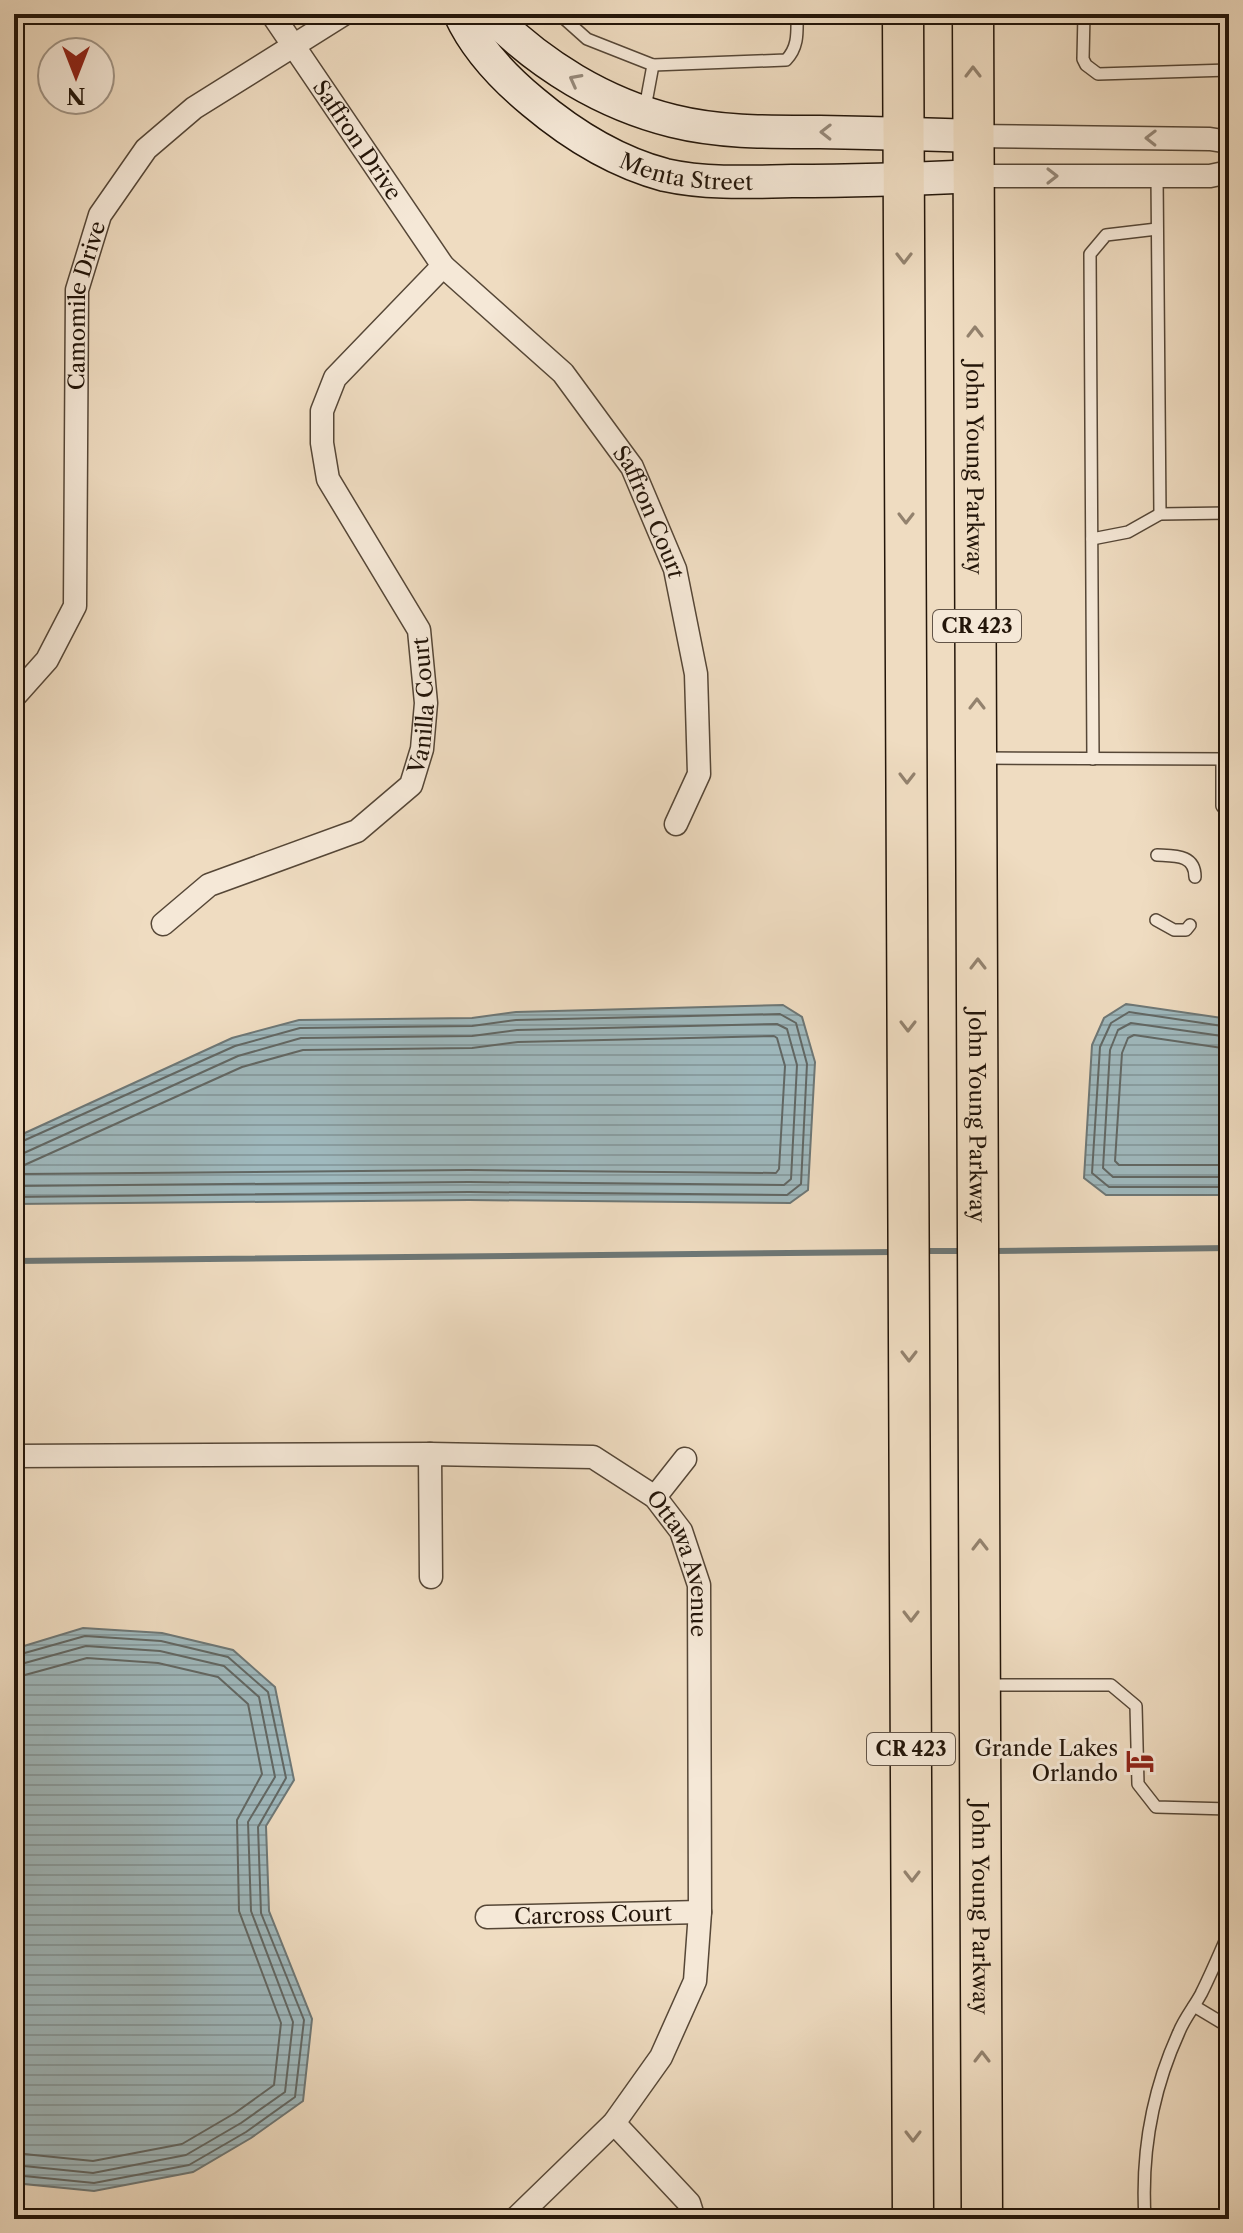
<svg xmlns="http://www.w3.org/2000/svg" width="1243" height="2233" font-family="'Libre Caslon Text',serif">
  <style>
    .water { fill: url(#water-rules); stroke: #6d7776; stroke-width: 2 }
    .lines { fill: none; stroke-linecap: round; stroke-linejoin: round }
    .shore { stroke: #616764; stroke-width: 2 }
    .stream { stroke: #6d7776; stroke-width: 6 }
    .lane-casing { stroke: #564737; stroke-width: 14 }
    .street-casing { stroke: #564737; stroke-width: 25 }
    .secondary-casing { stroke: #231509; stroke-width: 35 }
    .highway-casing { stroke: #231509; stroke-width: 43 }
    .lane { stroke: #f5e8d7; stroke-width: 11 }
    .street { stroke: #f5e8d7; stroke-width: 22 }
    .secondary { stroke: #f5e8d7; stroke-width: 32 }
    .highway { stroke: #efdcc1; stroke-width: 40 }
    .oneway { stroke: #93826e }
    .oneway2 { stroke: #96897a }
    .labels { text-anchor: middle; stroke-width: 6; stroke-linejoin: round; paint-order: stroke }
    .shield { fill: #f5e8d7; stroke: #625447; stroke-width: 2 }
    .shield-label { font-size: 20px; font-weight: bold; fill: #231509 }
    .street-label { font-size: 22px; fill: #231509; stroke: #f5e8d7 }
    .poi-label { font-size: 22px; fill: #231509; stroke: #f5e8d7; text-anchor: end }
  </style>
  <defs>
    <pattern id="water-rules" width="6" height="5" patternUnits="userSpaceOnUse" patternTransform="scale(2)"><rect width="6" height="5" fill="#9fb9be"/><path d="M0 2.5h6" fill="none" stroke="#899ea2"/></pattern>
  </defs>
  <rect width="100%" height="100%" fill="#efdcc1"/>
  <filter id="stains"><feTurbulence type="fractalNoise" baseFrequency=".0025" numOctaves="4"/><feColorMatrix values="0 0 0 0 .2 0 0 0 0 .09 0 0 0 0 .02 0 0 0 .5 -.17"/></filter>
  <radialGradient id="worn" r=".72"><stop offset=".6" stop-color="#630" stop-opacity="0"/><stop offset="1" stop-color="#630" stop-opacity=".3"/></radialGradient>
  <g class="water">
    <path d="M 1126,1004 L 1229,1019 L 1229,1195 L 1106,1195 L 1084,1178 L 1092,1045 L 1104,1018 Z"/>
    <path d="M 783,1005 L 802,1017 L 815,1062 L 808,1190 L 790,1203 L 469,1200 L 14,1204 L 14,1138 L 232,1038 L 299,1020 L 472,1018 L 516,1012 Z"/>
    <path d="M 83,1628 L 162,1633 L 233,1650 L 275,1687 L 294,1780 L 266,1826 L 269,1911 L 312,2019 L 303,2101 L 251,2138 L 193,2172 L 94,2191 L 14,2183 L 14,1649 Z"/>
  </g>
  <g class="lines">
    <g class="shore">
      <path d="M 1229,1027 L 1129,1012 L 1111,1023 L 1100,1047 L 1092,1173 L 1109,1187 L 1229,1187"/>
      <path d="M 774,1036 L 777,1038 L 785,1066 L 779,1169 L 776,1173 L 469,1170 L 22,1174 L 18,1171 L 20,1167 L 242,1067 L 303,1050 L 472,1048 L 518,1042 Z"/>
      <path d="M 1229,1037 L 1131,1023 L 1118,1030 L 1110,1050 L 1103,1168 L 1113,1177 L 1229,1177"/>
      <path d="M 1229,1049 L 1134,1035 L 1128,1038 L 1122,1053 L 1115,1161 L 1119,1165 L 1229,1165"/>
      <path d="M 14,1145 L 235,1046 L 300,1028 L 472,1026 L 516,1020 L 780,1014 L 796,1023 L 807,1064 L 801,1184 L 787,1195 L 469,1192 L 14,1197"/>
      <path d="M 14,1155 L 24,1153 L 238,1056 L 301,1038 L 472,1036 L 517,1030 L 777,1024 L 787,1029 L 797,1065 L 791,1179 L 784,1185 L 469,1182 L 14,1186"/>
      <path d="M 14,1656 L 85,1636 L 161,1641 L 228,1657 L 268,1692 L 286,1778 L 258,1827 L 261,1913 L 304,2020 L 295,2097 L 246,2132 L 189,2165 L 94,2183 L 14,2175"/>
      <path d="M 14,1666 L 86,1646 L 160,1651 L 224,1666 L 259,1697 L 275,1777 L 248,1822 L 251,1911 L 293,2022 L 285,2092 L 241,2123 L 186,2155 L 93,2173 L 14,2165"/>
      <path d="M 14,1678 L 87,1658 L 158,1663 L 218,1677 L 248,1704 L 262,1774 L 237,1820 L 239,1911 L 281,2023 L 274,2085 L 235,2113 L 182,2144 L 93,2161 L 14,2153"/>
    </g>
    <g class="stream">
      <path d="M 922,1251 L 966,1251"/>
      <path d="M 994,1251 L 1229,1248"/>
      <path d="M 14,1261 L 894,1252"/>
    </g>
    <defs>
      <g id="lane">
        <path d="M 559,14 L 587,39 L 653,65 L 645,108"/>
        <path d="M 1084,14 L 1083,59 L 1086,65 L 1098,74 L 1229,70"/>
        <path d="M 653,65 L 786,60 C 799,47 797,31 797,14"/>
        <path d="M 1157,176 L 1160,514"/>
        <path d="M 1092,539 L 1128,532 L 1160,514 L 1229,513"/>
        <path d="M 982,758 L 1229,759"/>
        <path d="M 1093,759 L 1090,254 L 1106,235 L 1157,229"/>
        <path d="M 1222,759 L 1222,806 L 1229,815"/>
        <path d="M 1157,855 C 1174,856 1195,854 1195,877"/>
        <path d="M 1156,920 L 1174,930 L 1186,930 L 1190,925"/>
        <path d="M 988,1685 L 1111,1685 L 1136,1706 L 1138,1784 L 1156,1807 L 1229,1809"/>
        <path d="M 1194,2006 L 1229,2027"/>
        <path d="M 1145,2219 C 1141,2154 1152,2091 1179,2032 C 1184,2019 1194,2007 1201,1994 C 1211,1974 1220,1953 1229,1932"/>
      </g>
      <g id="street">
        <path id="s1" d="M 272,14 L 443,266 L 563,373 L 632,467 L 675,569 L 696,674 L 699,774 L 676,824"/>
        <path d="M 973,136 L 1210,139 L 1229,142"/>
        <path d="M 974,176 L 1210,176 L 1229,172"/>
        <path id="s2" d="M 14,697 L 47,660 L 75,606 L 77,290 L 100,215 L 146,149 L 194,108 L 344,14"/>
        <path id="s3" d="M 163,924 L 209,885 L 357,831 L 411,785 L 422,749 L 426,703 L 419,630 L 328,479 L 322,443 L 322,411 L 335,378 L 443,266"/>
        <path d="M 430,1454 L 431,1577"/>
        <path id="s4" d="M 14,1456 L 430,1454 L 593,1457 L 655,1497 L 681,1531 L 699,1585 L 700,1912 L 695,1981 L 661,2057 L 614,2123 L 515,2219"/>
        <path d="M 655,1497 L 685,1459"/>
        <path id="s5" d="M 487,1917 L 700,1912"/>
        <path d="M 614,2123 L 689,2203 L 694,2219"/>
      </g>
      <g id="secondary">
        <path id="s6" d="M 460,14 C 476,49 504,78 533,102 C 571,134 616,162 665,175 C 705,184 751,182 792,181 C 853,181 914,179 974,176"/>
        <path d="M 490,14 C 540,65 604,104 673,121 C 721,133 772,132 820,132 C 871,133 922,134 973,136"/>
      </g>
      <g id="highway">
        <path d="M 903,14 L 913,2219"/>
        <path id="s7" d="M 973,14 L 982,2219"/>
      </g>
    </defs>
    <use href="#lane" class="lane-casing"/>
    <use href="#street" class="street-casing"/>
    <use href="#secondary" class="secondary-casing"/>
    <use href="#highway" class="highway-casing"/>
    <use href="#lane" class="lane"/>
    <use href="#street" class="street"/>
    <use href="#secondary" class="secondary"/>
    <use href="#highway" class="highway"/>
  </g>
  <defs><path id="oneway-chevron" d="M-2-3.5L2.5 0L-2 3.5" fill="none" stroke-width="1.6" stroke-linecap="round" stroke-linejoin="round" transform="scale(2)"/></defs>
  <g class="oneway">
    <use href="#oneway-chevron" transform="translate(973 72) rotate(-90)"/>
    <use href="#oneway-chevron" transform="translate(904 258) rotate(90)"/>
    <use href="#oneway-chevron" transform="translate(975 332) rotate(-90)"/>
    <use href="#oneway-chevron" transform="translate(906 518) rotate(90)"/>
    <use href="#oneway-chevron" transform="translate(977 704) rotate(-90)"/>
    <use href="#oneway-chevron" transform="translate(907 778) rotate(90)"/>
    <use href="#oneway-chevron" transform="translate(978 964) rotate(-90)"/>
    <use href="#oneway-chevron" transform="translate(908 1026) rotate(90)"/>
    <use href="#oneway-chevron" transform="translate(909 1356) rotate(90)"/>
    <use href="#oneway-chevron" transform="translate(980 1545) rotate(-90)"/>
    <use href="#oneway-chevron" transform="translate(911 1616) rotate(90)"/>
    <use href="#oneway-chevron" transform="translate(912 1876) rotate(90)"/>
    <use href="#oneway-chevron" transform="translate(982 2057) rotate(-90)"/>
    <use href="#oneway-chevron" transform="translate(913 2136) rotate(90)"/>
  </g>
  <g class="oneway2">
    <use href="#oneway-chevron" transform="translate(575 80) rotate(-152)"/>
    <use href="#oneway-chevron" transform="translate(826 132) rotate(-179)"/>
    <use href="#oneway-chevron" transform="translate(1151 138) rotate(-179)"/>
    <use href="#oneway-chevron" transform="translate(1052 176)"/>
  </g>
  <defs>
    <symbol id="hotel-bare" viewBox="-9 -9 18 18"><path d="M-6-4.5h1.5V1H6V5H4.5V3h-9V5H-6ZM-4 0a1.8 1.8 0 1 1 3.6 0ZM.5 0V-2.5h3Q6-2.5 6 0Z" fill="#8f2418" stroke="#f5e8d7" stroke-width="2.5" paint-order="stroke"/></symbol>
  </defs>
  <g fill-rule="evenodd">
    <use href="#hotel-bare" x="1120" y="1741" width="40" height="40"/>
  </g>
  <g class="labels">
    <g class="shield">
      <rect x="933" y="610" width="88" height="32" rx="6"/>
      <rect x="867" y="1733" width="88" height="32" rx="6"/>
    </g>
    <g class="shield-label">
      <text x="977" y="633">CR 423</text>
      <text x="911" y="1756">CR 423</text>
    </g>
    <g class="street-label">
      <text dy="8" stroke="none"><textPath href="#s1" startOffset="152">Saffron Drive</textPath></text>
      <text dy="8" stroke="none"><textPath href="#s6" startOffset="288">Menta Street</textPath></text>
      <text dy="8" stroke="none"><textPath href="#s2" startOffset="412">Camomile Drive</textPath></text>
      <text dy="8" stroke="none"><textPath href="#s7" startOffset="454">John Young Parkway</textPath></text>
      <text dy="8" stroke="none"><textPath href="#s1" startOffset="630">Saffron Court</textPath></text>
      <text dy="8" stroke="none"><textPath href="#s3" startOffset="370">Vanilla Court</textPath></text>
      <text dy="8" stroke="none"><textPath href="#s7" startOffset="1102">John Young Parkway</textPath></text>
      <text dy="8" stroke="none"><textPath href="#s4" startOffset="726">Ottawa Avenue</textPath></text>
      <text dy="8" stroke="none"><textPath href="#s7" startOffset="1894">John Young Parkway</textPath></text>
      <text dy="8" stroke="none"><textPath href="#s5" startOffset="106">Carcross Court</textPath></text>
    </g>
    <g class="poi-label">
      <text x="1118" y="1756">Grande Lakes<tspan x="1118" dy="25">Orlando</tspan></text>
    </g>
  </g>
  <rect width="1243" height="2233" fill="none" stroke="#efdcc1" stroke-width="48"/>
  <rect x="16" y="16" width="1211" height="2201" fill="none" stroke="#231509" stroke-width="4"/>
  <rect x="24" y="24" width="1195" height="2185" fill="none" stroke="#231509" stroke-width="2"/>
  <g transform="translate(76 76) rotate(180)"><circle r="38" fill="#f5e8d7" stroke="#a19485" stroke-width="2"/>
  <path d="M0-6L14 30L0 20L-14 30Z" fill="#8f2418"/>
  <text y="-12" font-size="22" font-weight="bold" text-anchor="middle" fill="#231509">N</text>
  </g>
  <rect width="100%" height="100%" filter="url(#stains)"/>
  <rect width="100%" height="100%" fill="url(#worn)"/>
</svg>
